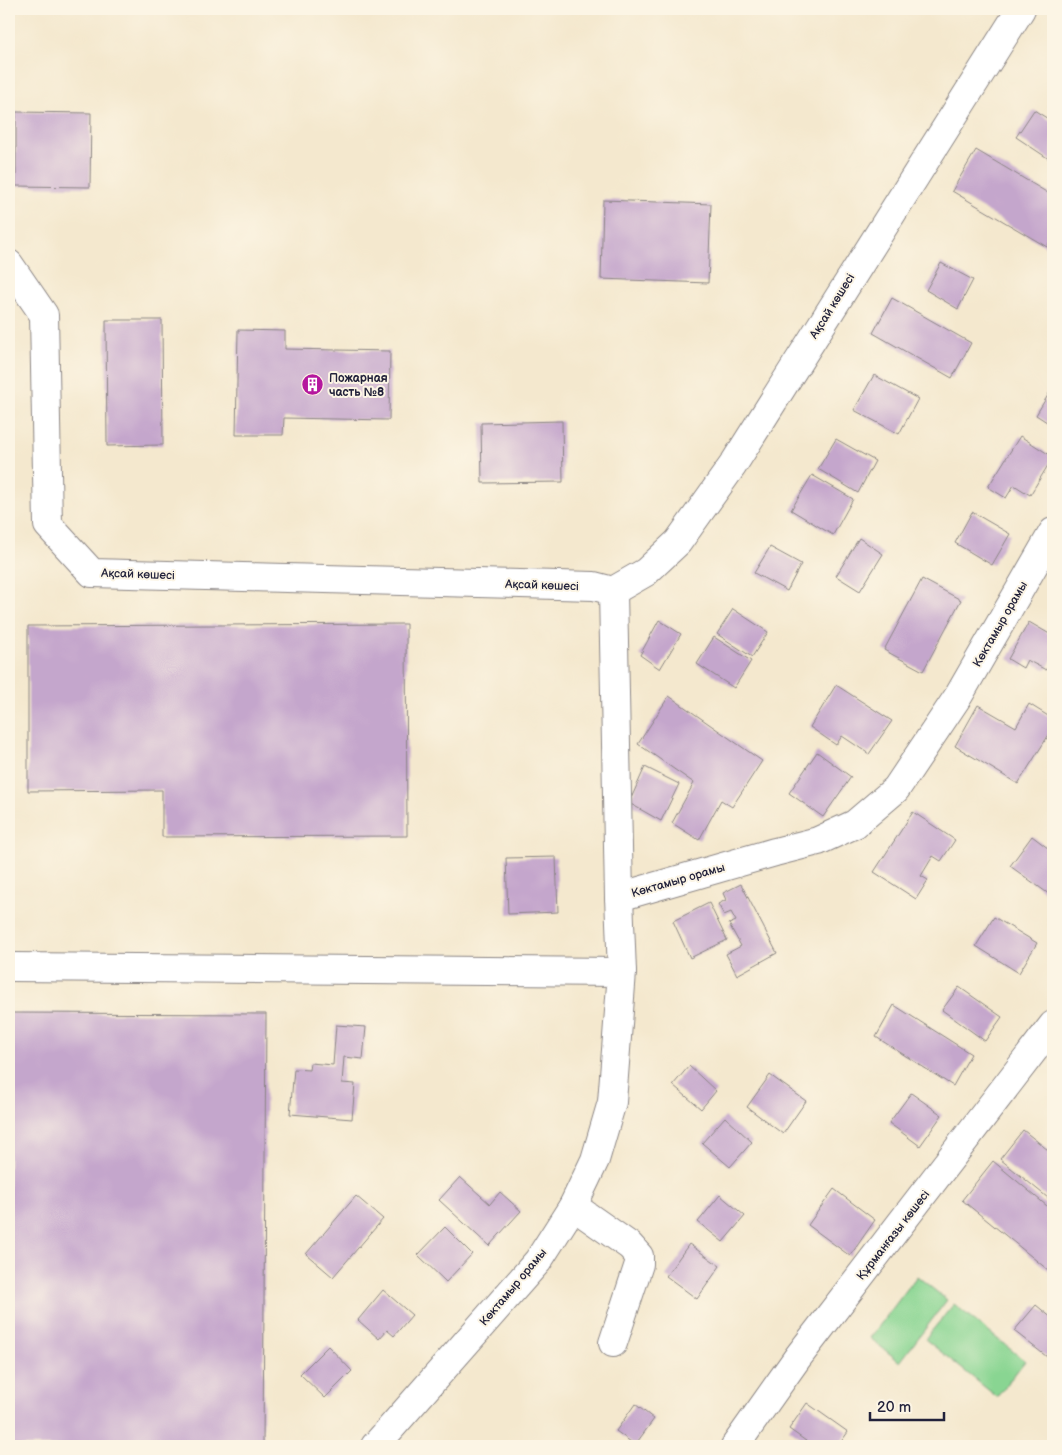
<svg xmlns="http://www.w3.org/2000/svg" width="1062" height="1455" font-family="'Balsamiq Sans',sans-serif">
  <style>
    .green { fill: #89d592; stroke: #567c66 }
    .building { fill: #c4a6cc }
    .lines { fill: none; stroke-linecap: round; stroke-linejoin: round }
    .minor-casing { stroke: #8b8584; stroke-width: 30 }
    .minor { stroke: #fff; stroke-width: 28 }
    .labels { text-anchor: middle; stroke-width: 4; stroke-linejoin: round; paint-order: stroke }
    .street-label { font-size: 12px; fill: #22223b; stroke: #fcf5e5 }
    .poi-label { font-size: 12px; font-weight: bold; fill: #22223b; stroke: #fcf5e5; text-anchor: start }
  </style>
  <rect width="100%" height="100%" fill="#fcf5e5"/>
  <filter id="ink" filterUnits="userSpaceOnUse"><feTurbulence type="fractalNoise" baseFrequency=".02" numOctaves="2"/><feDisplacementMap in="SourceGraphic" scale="10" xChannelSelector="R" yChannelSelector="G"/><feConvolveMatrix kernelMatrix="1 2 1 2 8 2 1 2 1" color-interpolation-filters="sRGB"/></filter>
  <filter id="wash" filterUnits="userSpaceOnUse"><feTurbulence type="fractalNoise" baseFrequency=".0096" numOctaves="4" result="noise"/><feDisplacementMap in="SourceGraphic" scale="20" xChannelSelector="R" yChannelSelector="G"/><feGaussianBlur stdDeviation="1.12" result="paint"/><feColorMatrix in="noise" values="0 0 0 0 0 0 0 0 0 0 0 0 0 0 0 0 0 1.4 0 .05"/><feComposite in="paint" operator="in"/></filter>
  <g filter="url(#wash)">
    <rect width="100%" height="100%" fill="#f4e8ce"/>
    <g class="green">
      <path d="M 917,1276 L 947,1300 L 900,1362 L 870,1338 Z"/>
      <path d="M 954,1304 L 1025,1361 L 997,1397 L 925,1339 Z"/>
    </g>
    <g id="blocks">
      <g class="building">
        <path d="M 1034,110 L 1053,122 L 1052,161 L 1016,137 Z"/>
        <path d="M 16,112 L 91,113 L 90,187 L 16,186 Z"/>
        <path d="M 976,150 L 1053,196 L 1053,236 L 1047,247 L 952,191 Z"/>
        <path d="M 603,200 L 711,204 L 708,283 L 601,279 Z"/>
        <path d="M 941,263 L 973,280 L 958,309 L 926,290 Z"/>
        <path d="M 892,298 L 971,343 L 952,378 L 873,333 Z"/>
        <path d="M 106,320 L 162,320 L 163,445 L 107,446 Z"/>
        <path d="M 238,330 L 285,331 L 285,349 L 390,351 L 389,420 L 284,418 L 283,435 L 236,435 Z"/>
        <path d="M 874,375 L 918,399 L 899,434 L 854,410 Z"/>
        <path d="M 1053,387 L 1053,426 L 1036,415 Z"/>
        <path d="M 562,421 L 563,482 L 482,483 L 481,423 Z"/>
        <path d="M 1020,436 L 1053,457 L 1030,495 L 1014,485 L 1006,498 L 988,487 Z"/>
        <path d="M 836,439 L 875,461 L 858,493 L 818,469 Z"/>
        <path d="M 812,475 L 853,499 L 833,535 L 791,510 Z"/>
        <path d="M 972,512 L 1010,534 L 992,565 L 955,543 Z"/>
        <path d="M 859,538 L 883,554 L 860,591 L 836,576 Z"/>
        <path d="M 770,547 L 801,564 L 787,591 L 754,573 Z"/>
        <path d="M 922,579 L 961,600 L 923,671 L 884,650 Z"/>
        <path d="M 733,609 L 768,632 L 752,657 L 717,634 Z"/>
        <path d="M 659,620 L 681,634 L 660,669 L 640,655 Z"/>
        <path d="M 1029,622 L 1053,636 L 1053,658 L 1046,670 L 1027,660 L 1023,668 L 1008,659 Z"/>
        <path d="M 406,624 L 407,836 L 162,837 L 162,790 L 28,791 L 28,626 Z"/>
        <path d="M 714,637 L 751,661 L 734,688 L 697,664 Z"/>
        <path d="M 836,685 L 892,721 L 869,754 L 842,736 L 836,745 L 810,727 Z"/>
        <path d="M 669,696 L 762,761 L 732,807 L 721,800 L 699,840 L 672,823 L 694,783 L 638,744 Z"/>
        <path d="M 1029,704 L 1053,719 L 1053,728 L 1018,784 L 955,746 L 978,705 L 1016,727 Z"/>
        <path d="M 817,752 L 851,777 L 823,817 L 789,793 Z"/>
        <path d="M 645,767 L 679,784 L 661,821 L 629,803 Z"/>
        <path d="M 913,812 L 955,840 L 941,861 L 933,856 L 921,876 L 928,880 L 916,899 L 874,872 Z"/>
        <path d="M 1032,836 L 1053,852 L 1053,897 L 1010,866 Z"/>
        <path d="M 556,857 L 558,912 L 508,914 L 506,858 Z"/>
        <path d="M 741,884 L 777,953 L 737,975 L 726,954 L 741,946 L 729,924 L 736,921 L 731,912 L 724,915 L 718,904 L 726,900 L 723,893 Z"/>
        <path d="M 709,903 L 727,940 L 690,958 L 673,921 Z"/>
        <path d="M 994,917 L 1037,943 L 1019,973 L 976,946 Z"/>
        <path d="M 959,987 L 1002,1017 L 985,1041 L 942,1010 Z"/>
        <path d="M 894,1005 L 971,1054 L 953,1086 L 876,1037 Z"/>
        <path d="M 9,1013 L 266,1014 L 263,1446 L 9,1446 Z"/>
        <path d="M 336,1025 L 366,1027 L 363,1059 L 344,1057 L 342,1083 L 355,1084 L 352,1119 L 290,1114 L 294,1069 L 309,1070 L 310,1063 L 333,1065 Z"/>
        <path d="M 689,1066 L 716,1091 L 701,1109 L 673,1085 Z"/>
        <path d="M 770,1075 L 806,1101 L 783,1134 L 747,1107 Z"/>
        <path d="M 911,1093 L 942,1115 L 920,1146 L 889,1123 Z"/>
        <path d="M 725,1117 L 752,1142 L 730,1167 L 702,1143 Z"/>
        <path d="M 1023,1130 L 1053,1154 L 1053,1202 L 1000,1159 Z"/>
        <path d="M 993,1161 L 1053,1211 L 1053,1274 L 962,1200 Z"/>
        <path d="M 460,1177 L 490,1204 L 500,1192 L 521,1211 L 489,1246 L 439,1200 Z"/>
        <path d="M 834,1189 L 875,1220 L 850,1256 L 808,1225 Z"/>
        <path d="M 720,1195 L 745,1216 L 723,1242 L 698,1222 Z"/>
        <path d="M 356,1196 L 383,1219 L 333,1277 L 306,1254 Z"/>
        <path d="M 445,1227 L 472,1254 L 446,1282 L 418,1255 Z"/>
        <path d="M 689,1244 L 720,1266 L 697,1299 L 666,1276 Z"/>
        <path d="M 383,1290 L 412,1315 L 394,1336 L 387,1330 L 379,1339 L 358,1320 Z"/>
        <path d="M 1036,1305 L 1053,1319 L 1053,1357 L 1051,1360 L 1014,1331 Z"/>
        <path d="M 328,1346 L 352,1371 L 325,1398 L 300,1374 Z"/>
        <path d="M 807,1403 L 848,1432 L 838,1446 L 813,1446 L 789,1429 Z"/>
        <path d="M 635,1404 L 654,1419 L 635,1445 L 616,1431 Z"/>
      </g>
    </g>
  </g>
  <g filter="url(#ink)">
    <use href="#blocks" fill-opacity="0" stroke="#8b8584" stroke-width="1"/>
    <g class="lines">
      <defs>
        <g id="minor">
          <path d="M 9,264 L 44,315 L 48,525 L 92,573 L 594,586 L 613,591 L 646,572 L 678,542 L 733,465 L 1021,9"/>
          <path d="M 619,897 L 775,852 L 818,841 L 855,824 L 896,789 L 959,695 L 1053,532"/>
          <path d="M 9,967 L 622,972"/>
          <path d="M 573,1206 L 630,1246 L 639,1256 L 639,1264 L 613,1343"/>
          <path d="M 375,1446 L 538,1261 L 573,1206 L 595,1160 L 612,1102 L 622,972 L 619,897 L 613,591"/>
          <path d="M 735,1446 L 798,1357 L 1053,1025"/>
        </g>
      </defs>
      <use href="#minor" class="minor-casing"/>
      <use href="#minor" class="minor"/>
    </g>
  </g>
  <defs>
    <symbol id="building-disc" viewBox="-11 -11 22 22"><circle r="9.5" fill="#b5179e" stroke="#fcf5e5"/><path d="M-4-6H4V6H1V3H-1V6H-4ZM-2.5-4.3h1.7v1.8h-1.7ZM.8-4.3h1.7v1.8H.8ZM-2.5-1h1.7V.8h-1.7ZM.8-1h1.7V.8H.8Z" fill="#fff"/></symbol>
  </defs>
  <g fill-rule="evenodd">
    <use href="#building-disc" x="300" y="372" width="25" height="25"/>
  </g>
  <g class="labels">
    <g class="street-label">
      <text transform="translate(832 306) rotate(-58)" y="4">Ақсай көшесі</text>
      <text transform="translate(138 574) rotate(2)" y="4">Ақсай көшесі</text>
      <text transform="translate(542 585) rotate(2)" y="4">Ақсай көшесі</text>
      <text transform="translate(1000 624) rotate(-60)" y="4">Көктамыр орамы</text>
      <text transform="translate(678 880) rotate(-16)" y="4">Көктамыр орамы</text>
      <text transform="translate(893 1235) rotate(-52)" y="4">Құрманғазы көшесі</text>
      <text transform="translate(513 1287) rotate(-50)" y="4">Көктамыр орамы</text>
    </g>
    <g class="poi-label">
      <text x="329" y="382">Пожарная<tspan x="329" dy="14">часть №8</tspan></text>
    </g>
  </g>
  <rect width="1062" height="1455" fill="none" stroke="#fcf5e5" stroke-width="30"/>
  <path d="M870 1412v8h74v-8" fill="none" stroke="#22223b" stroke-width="2.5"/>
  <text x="877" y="1412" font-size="15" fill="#22223b" stroke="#fcf5e5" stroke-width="4" paint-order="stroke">20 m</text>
</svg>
